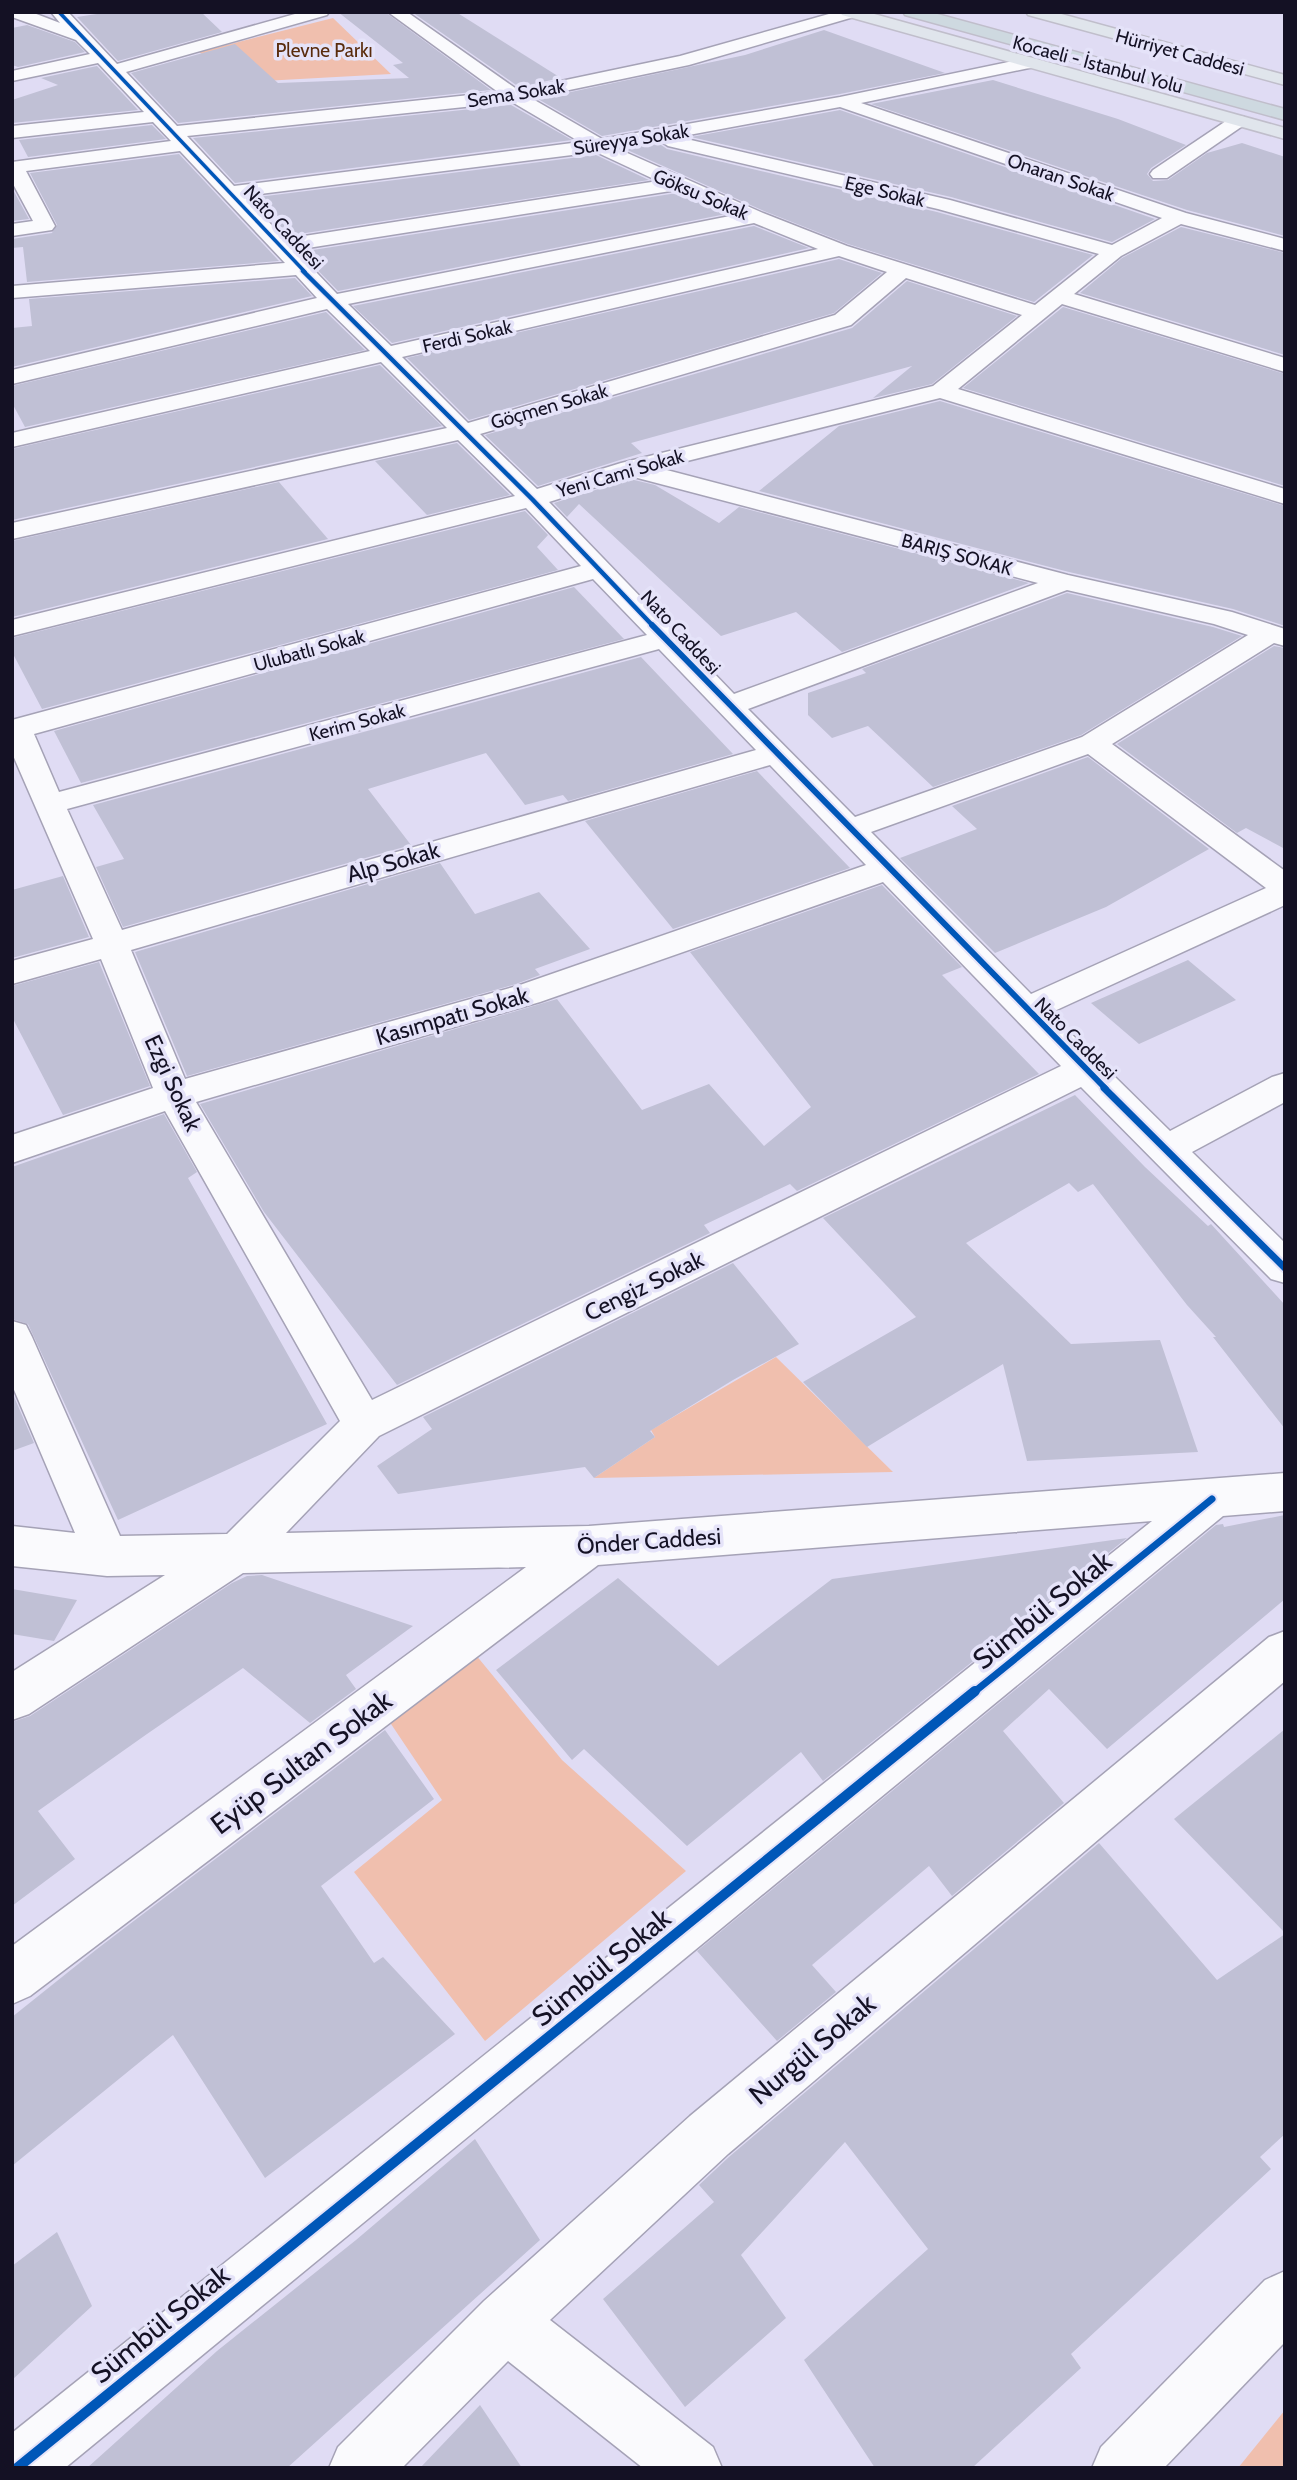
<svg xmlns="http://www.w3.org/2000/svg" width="1297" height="2480" font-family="Cabin,sans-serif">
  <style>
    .green { fill: #f0bfae }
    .building { fill: #c0c0d5 }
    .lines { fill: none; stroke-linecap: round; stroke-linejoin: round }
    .minor-casing { stroke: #a5a2b6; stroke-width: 3 }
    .major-casing { stroke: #c0becb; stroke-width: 3 }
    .highway-casing { stroke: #c0becb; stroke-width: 3 }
    .minor { fill: #fafafd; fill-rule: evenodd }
    .major { fill: #e0e5ec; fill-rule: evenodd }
    .highway { fill: #ced9e0; fill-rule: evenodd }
    .cycleway-far4-casing { stroke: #e5e3f9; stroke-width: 5 }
    .cycleway-far3-casing { stroke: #e5e3f9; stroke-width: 7 }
    .cycleway-far2-casing { stroke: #e5e3f9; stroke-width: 10 }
    .cycleway-far1-casing { stroke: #e5e3f9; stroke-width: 11 }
    .cycleway-casing { stroke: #e5e3f9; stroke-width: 14 }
    .cycleway-far4 { stroke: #0057b8; stroke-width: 3.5 }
    .cycleway-far3 { stroke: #0057b8; stroke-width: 4.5 }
    .cycleway-far2 { stroke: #0057b8; stroke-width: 6 }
    .cycleway-far1 { stroke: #0057b8; stroke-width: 7 }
    .cycleway { stroke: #0057b8; stroke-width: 10 }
    .labels { text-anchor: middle; stroke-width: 7; stroke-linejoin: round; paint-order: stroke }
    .far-park-label { font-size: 19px; fill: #592b0c; stroke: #e5e3f9 }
    .far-street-label { font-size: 19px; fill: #141124; stroke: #e5e3f9 }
    .street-label { font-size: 23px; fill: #141124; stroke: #e5e3f9 }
    .near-street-label { font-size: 28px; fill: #141124; stroke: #e5e3f9 }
  </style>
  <rect width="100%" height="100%" fill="#e0dcf4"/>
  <g class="green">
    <path d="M 333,18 L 391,74 L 244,82 L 199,52 Z"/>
    <path d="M 776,1357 L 893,1472 L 594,1478 L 655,1437 L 651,1430 Z"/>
    <path d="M 471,1649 L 562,1760 L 686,1871 L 485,2041 L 354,1872 L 442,1800 L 387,1718 Z"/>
    <path d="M 1285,2410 L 1285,2468 L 1238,2468 Z"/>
  </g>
  <g class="building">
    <path d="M 110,12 L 201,12 L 222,32 L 118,61 L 77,17 Z"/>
    <path d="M 338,12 L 385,12 L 491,90 L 178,123 L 131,73 L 235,44 L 278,83 L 409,78 L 393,65 L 403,63 Z"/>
    <path d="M 412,12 L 456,12 L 561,78 L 519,87 Z"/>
    <path d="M 27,25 L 75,42 L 85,52 L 18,67 L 12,65 L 12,28 Z"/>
    <path d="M 824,30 L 945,73 L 840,94 L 602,136 L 538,99 L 745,55 Z"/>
    <path d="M 97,66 L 138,110 L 12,123 L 12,100 L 58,85 L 41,78 Z"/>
    <path d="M 993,80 L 1118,119 L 1186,145 L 1151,168 L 1147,174 L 1153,181 L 1168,180 L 1207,153 L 1242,143 L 1285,157 L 1285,236 L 1187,210 L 871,104 Z"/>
    <path d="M 511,105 L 572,140 L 235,183 L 193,138 Z"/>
    <path d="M 840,110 L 1155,219 L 1112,242 L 951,197 L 691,137 Z"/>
    <path d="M 152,125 L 166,139 L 28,157 L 19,140 Z"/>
    <path d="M 658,143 L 667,149 L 937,212 L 1093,255 L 1034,302 L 848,244 L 764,211 L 625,149 Z"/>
    <path d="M 179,154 L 279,261 L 27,282 L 23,247 L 12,248 L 12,239 L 52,233 L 57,225 L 30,173 Z"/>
    <path d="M 596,155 L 649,180 L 286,236 L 249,198 Z"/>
    <path d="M 12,188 L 29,219 L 12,221 Z"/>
    <path d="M 677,193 L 726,214 L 338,291 L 300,252 Z"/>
    <path d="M 754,226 L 809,248 L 392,343 L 353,306 Z"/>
    <path d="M 1181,227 L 1285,253 L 1285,355 L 1080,293 L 1122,258 Z"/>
    <path d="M 839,259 L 882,273 L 834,313 L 469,420 L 407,358 Z"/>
    <path d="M 295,278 L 312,296 L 12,367 L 12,328 L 32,326 L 29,299 Z"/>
    <path d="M 907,281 L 1017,316 L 932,384 L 873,398 L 912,366 L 631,443 L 642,453 L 538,486 L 485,435 L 852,328 Z"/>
    <path d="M 1063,307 L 1285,374 L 1285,486 L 963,388 Z"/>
    <path d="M 326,312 L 365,350 L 25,427 L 12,403 L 12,386 Z"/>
    <path d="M 380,365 L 442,426 L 12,520 L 12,449 Z"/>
    <path d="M 940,401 L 1285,506 L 1285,626 L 1233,609 L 1069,572 L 759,491 L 839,426 Z"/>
    <path d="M 457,443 L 510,495 L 427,515 L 375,461 Z"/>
    <path d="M 630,479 L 655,485 L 719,523 L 739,507 L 1029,583 L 842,652 L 796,612 L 721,636 L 579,504 L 567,517 L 554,503 Z"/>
    <path d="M 279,482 L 328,539 L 12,617 L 12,541 Z"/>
    <path d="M 525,511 L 548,535 L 537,547 L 558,570 L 42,709 L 12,652 L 12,638 Z"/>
    <path d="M 574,587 L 624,639 L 81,783 L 54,731 Z"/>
    <path d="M 1067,593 L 1213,627 L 1242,636 L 1081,735 L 933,787 L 868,726 L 832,738 L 808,715 L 808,693 L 866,673 L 862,669 Z"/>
    <path d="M 1274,646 L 1285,648 L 1285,849 L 1246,828 L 1237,833 L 1117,744 Z"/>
    <path d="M 641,657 L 733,754 L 568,801 L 563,795 L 525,805 L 486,753 L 368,789 L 411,845 L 123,927 L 96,867 L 124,859 L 93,805 Z"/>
    <path d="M 1088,757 L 1209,849 L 1106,907 L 995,953 L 900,858 L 977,829 L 952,806 Z"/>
    <path d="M 757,771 L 850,868 L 673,929 L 585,821 Z"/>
    <path d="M 440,863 L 475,914 L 539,892 L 590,949 L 535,969 L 540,975 L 516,984 L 187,1076 L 135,952 Z"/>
    <path d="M 63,876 L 89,937 L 12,958 L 12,890 Z"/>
    <path d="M 882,885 L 962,967 L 942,975 L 1039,1074 L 797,1191 L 790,1184 L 704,1225 L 710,1233 L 397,1385 L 264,1212 L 200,1104 L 557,999 L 642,1110 L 709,1084 L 764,1146 L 811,1107 L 690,952 Z"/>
    <path d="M 1188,960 L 1236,1000 L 1139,1044 L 1091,1003 Z"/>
    <path d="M 99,962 L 150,1086 L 63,1115 L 12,1017 L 12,986 Z"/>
    <path d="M 1075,1095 L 1145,1167 L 1208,1226 L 1211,1224 L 1285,1305 L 1285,1429 L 1213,1337 L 1216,1337 L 1187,1305 L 1093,1184 L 1078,1192 L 1069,1183 L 966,1243 L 1071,1344 L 1160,1340 L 1198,1452 L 1027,1461 L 1003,1364 L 867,1447 L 803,1382 L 916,1317 L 823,1218 Z"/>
    <path d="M 164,1114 L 197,1172 L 188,1178 L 327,1424 L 118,1520 L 28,1324 L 12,1319 L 12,1167 Z"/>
    <path d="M 733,1263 L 799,1344 L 733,1380 L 650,1431 L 655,1437 L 594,1478 L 585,1467 L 398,1494 L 377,1466 L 432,1429 L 423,1417 Z"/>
    <path d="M 12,1392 L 34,1443 L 12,1451 Z"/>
    <path d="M 1285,1515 L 1285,1599 L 1107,1749 L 1049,1689 L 1003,1731 L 1064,1803 L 952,1896 L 929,1866 L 812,1965 L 836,1992 L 777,2041 L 697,1951 L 1216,1525 L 1223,1524 L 1224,1527 Z"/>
    <path d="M 1127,1538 L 823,1781 L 801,1752 L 687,1846 L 584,1749 L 572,1760 L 496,1670 L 618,1578 L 718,1666 L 832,1579 Z"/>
    <path d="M 262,1575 L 413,1626 L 346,1675 L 356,1689 L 310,1723 L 243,1668 L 147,1734 L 38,1811 L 75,1859 L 12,1906 L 12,1722 L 30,1716 L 232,1583 L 247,1576 Z"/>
    <path d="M 12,1589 L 77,1600 L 54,1641 L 12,1634 Z"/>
    <path d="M 1285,1729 L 1285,1933 L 1174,1819 Z"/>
    <path d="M 385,1730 L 434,1799 L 321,1886 L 374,1963 L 383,1957 L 455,2034 L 265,2178 L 173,2035 L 12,2166 L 12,2017 L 97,1949 Z"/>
    <path d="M 1099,1843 L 1217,1980 L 1285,1934 L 1285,2134 L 1260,2157 L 1271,2169 L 1071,2354 L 1081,2368 L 972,2468 L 875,2468 L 804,2360 L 928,2249 L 845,2142 L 741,2255 L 786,2318 L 685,2407 L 603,2299 L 714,2202 L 699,2185 L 730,2156 Z"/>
    <path d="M 475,2139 L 540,2240 L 287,2468 L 87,2468 L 217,2351 L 356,2240 Z"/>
    <path d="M 57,2232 L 92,2306 L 12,2380 L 12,2266 Z"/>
    <path d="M 480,2405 L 522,2468 L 420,2468 Z"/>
  </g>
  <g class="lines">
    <defs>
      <g id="minor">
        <path d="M 12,12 L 31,12 L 60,23 L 51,12 L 68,12 L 117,64 L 302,12 L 329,12 L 327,15 L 126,72 L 177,126 L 498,92 L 388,12 L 407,12 L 518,90 L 680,56 L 836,12 L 859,12 L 857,16 L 689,65 L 531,98 L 602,139 L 840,97 L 1028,58 L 1037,63 L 1034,67 L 861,103 L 1186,213 L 1285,239 L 1285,251 L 1181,224 L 1121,256 L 1074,294 L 1285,358 L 1285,372 L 1062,304 L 958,389 L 1285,489 L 1285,504 L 940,398 L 659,468 L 1068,575 L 1232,612 L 1285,629 L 1285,646 L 1274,643 L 1112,744 L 1285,871 L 1285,905 L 1050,1013 L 1170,1131 L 1272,1077 L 1285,1073 L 1285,1102 L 1192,1152 L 1285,1243 L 1285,1283 L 1271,1279 L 1081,1087 L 379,1436 L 286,1533 L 589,1526 L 1285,1473 L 1285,1511 L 1223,1516 L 65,2468 L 12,2468 L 12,2433 L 1152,1521 L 598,1565 L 30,1996 L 12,2004 L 12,1946 L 526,1567 L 243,1573 L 29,1714 L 12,1720 L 12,1672 L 165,1575 L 107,1576 L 12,1566 L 12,1526 L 75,1533 L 12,1385 L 12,1321 L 26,1325 L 32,1337 L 120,1536 L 227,1534 L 340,1421 L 165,1111 L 12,1163 L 12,1135 L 153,1088 L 101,959 L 12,984 L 12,961 L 93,939 L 12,753 L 12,720 L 581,566 L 526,508 L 12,636 L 12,620 L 515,496 L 458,440 L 12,539 L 12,523 L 447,428 L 381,362 L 12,447 L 12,433 L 370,351 L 327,309 L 12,384 L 12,370 L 317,298 L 296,275 L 12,298 L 12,286 L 285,263 L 180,151 L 26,171 L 55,226 L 52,230 L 12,236 L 12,224 L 33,221 L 12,182 L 12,162 L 171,141 L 153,122 L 12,138 L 12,126 L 144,112 L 98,63 L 12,81 L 12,71 L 90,54 L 76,40 L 12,17 ZM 512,102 L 580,142 L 234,186 L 187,136 ZM 840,107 L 1162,218 L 1112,245 L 950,200 L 678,137 ZM 659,140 L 668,146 L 938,209 L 1099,254 L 1035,305 L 847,246 L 763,213 L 616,148 ZM 596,152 L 658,181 L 285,239 L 244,196 ZM 677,190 L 735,215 L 337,294 L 295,250 ZM 754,223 L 818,249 L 391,346 L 348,304 ZM 839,256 L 887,272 L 835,315 L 468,423 L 402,357 ZM 906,278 L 1022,315 L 933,386 L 621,463 L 537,489 L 480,434 L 851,325 ZM 630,476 L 1038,583 L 734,694 L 549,502 ZM 593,579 L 647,635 L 59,792 L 34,734 ZM 1067,590 L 1214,624 L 1248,635 L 1082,737 L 855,817 L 748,709 ZM 659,649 L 756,750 L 122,930 L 67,809 ZM 1088,754 L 1266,888 L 1031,994 L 871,832 ZM 770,765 L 866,865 L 517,986 L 185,1079 L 131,950 ZM 883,882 L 1061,1066 L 372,1400 L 196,1102 L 540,1002 Z"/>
        <path d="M 1238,116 L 1244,117 L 1247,121 L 1244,125 L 1167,178 L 1153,178 L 1150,174 L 1153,170 L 1232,117 Z"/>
        <path d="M 1285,1631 L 1285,1681 L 728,2154 L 550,2320 L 713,2447 L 722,2468 L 643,2468 L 508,2361 L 402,2468 L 329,2468 L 338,2447 L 484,2301 L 690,2116 L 1269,1637 Z"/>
        <path d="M 1285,2271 L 1285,2342 L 1164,2468 L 1092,2468 L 1101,2447 L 1265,2280 Z"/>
      </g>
      <g id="major">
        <path d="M 840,12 L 867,12 L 1285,128 L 1285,139 L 842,15 Z"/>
        <path d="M 1026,12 L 1054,12 L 1285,75 L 1285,85 L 1028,15 Z"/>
      </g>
      <path id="highway" d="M 903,12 L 930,12 L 1285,109 L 1285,120 L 905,15 Z"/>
    </defs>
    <use href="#minor" class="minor-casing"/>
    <use href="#major" class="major-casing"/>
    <use href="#highway" class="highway-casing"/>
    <use href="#minor" class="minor"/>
    <use href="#major" class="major"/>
    <use href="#highway" class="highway"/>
    <defs>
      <path id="cycleway-far4" d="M 59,12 L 305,272"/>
      <path id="cycleway-far3" d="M 303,271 L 532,499 L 654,627"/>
      <path id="cycleway-far2" d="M 652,625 L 1106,1089"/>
      <g id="cycleway-far1">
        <path d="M 1104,1088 L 1285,1268"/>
        <path d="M 973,1693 L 1212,1499"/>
      </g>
      <path id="cycleway" d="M 17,2468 L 975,1691"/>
    </defs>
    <use href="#cycleway-far4" class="cycleway-far4-casing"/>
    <use href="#cycleway-far3" class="cycleway-far3-casing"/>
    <use href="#cycleway-far2" class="cycleway-far2-casing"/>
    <use href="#cycleway-far1" class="cycleway-far1-casing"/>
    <use href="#cycleway" class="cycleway-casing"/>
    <use href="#cycleway-far4" class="cycleway-far4"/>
    <use href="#cycleway-far3" class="cycleway-far3"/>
    <use href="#cycleway-far2" class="cycleway-far2"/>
    <use href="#cycleway-far1" class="cycleway-far1"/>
    <use href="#cycleway" class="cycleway"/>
  </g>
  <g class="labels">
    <g class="far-park-label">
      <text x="324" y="57">Plevne Parkı</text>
    </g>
    <g class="far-street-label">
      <text transform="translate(1180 52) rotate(15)" y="7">Hürriyet Caddesi</text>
      <text transform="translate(1098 64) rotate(15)" y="7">Kocaeli - İstanbul Yolu</text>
      <text transform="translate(516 93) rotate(-9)" y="7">Sema Sokak</text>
      <text transform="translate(631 139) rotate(-9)" y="7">Süreyya Sokak</text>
      <text transform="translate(1061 177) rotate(19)" y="7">Onaran Sokak</text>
      <text transform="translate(885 191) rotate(13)" y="7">Ege Sokak</text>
      <text transform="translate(701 194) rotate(23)" y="7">Göksu Sokak</text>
      <text transform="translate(284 227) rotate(47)" y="7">Nato Caddesi</text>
      <text transform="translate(467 336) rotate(-13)" y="7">Ferdi Sokak</text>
      <text transform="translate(549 406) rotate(-16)" y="7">Göçmen Sokak</text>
      <text transform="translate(620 473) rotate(-16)" y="7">Yeni Cami Sokak</text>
      <text transform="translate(957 554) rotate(15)" y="7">BARIŞ SOKAK</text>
      <text transform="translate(681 632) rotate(47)" y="7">Nato Caddesi</text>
      <text transform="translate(309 650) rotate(-15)" y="7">Ulubatlı Sokak</text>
      <text transform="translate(357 722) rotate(-15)" y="7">Kerim Sokak</text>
      <text transform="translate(1076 1038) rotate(45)" y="7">Nato Caddesi</text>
    </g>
    <g class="street-label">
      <text transform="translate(393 862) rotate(-16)" y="8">Alp Sokak</text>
      <text transform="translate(452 1016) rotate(-16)" y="8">Kasımpatı Sokak</text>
      <text transform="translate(173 1083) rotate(65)" y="8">Ezgi Sokak</text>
      <text transform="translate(644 1286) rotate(-26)" y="8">Cengiz Sokak</text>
      <text transform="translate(649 1541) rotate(-4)" y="8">Önder Caddesi</text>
    </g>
    <g class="near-street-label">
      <text transform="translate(1042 1610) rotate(-39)" y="10">Sümbül Sokak</text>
      <text transform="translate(301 1762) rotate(-37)" y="10">Eyüp Sultan Sokak</text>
      <text transform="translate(601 1967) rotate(-39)" y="10">Sümbül Sokak</text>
      <text transform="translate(812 2049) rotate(-40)" y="10">Nurgül Sokak</text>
      <text transform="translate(160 2324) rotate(-39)" y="10">Sümbül Sokak</text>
    </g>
  </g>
  <rect width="1297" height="2480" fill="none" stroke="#141124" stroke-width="28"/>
</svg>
